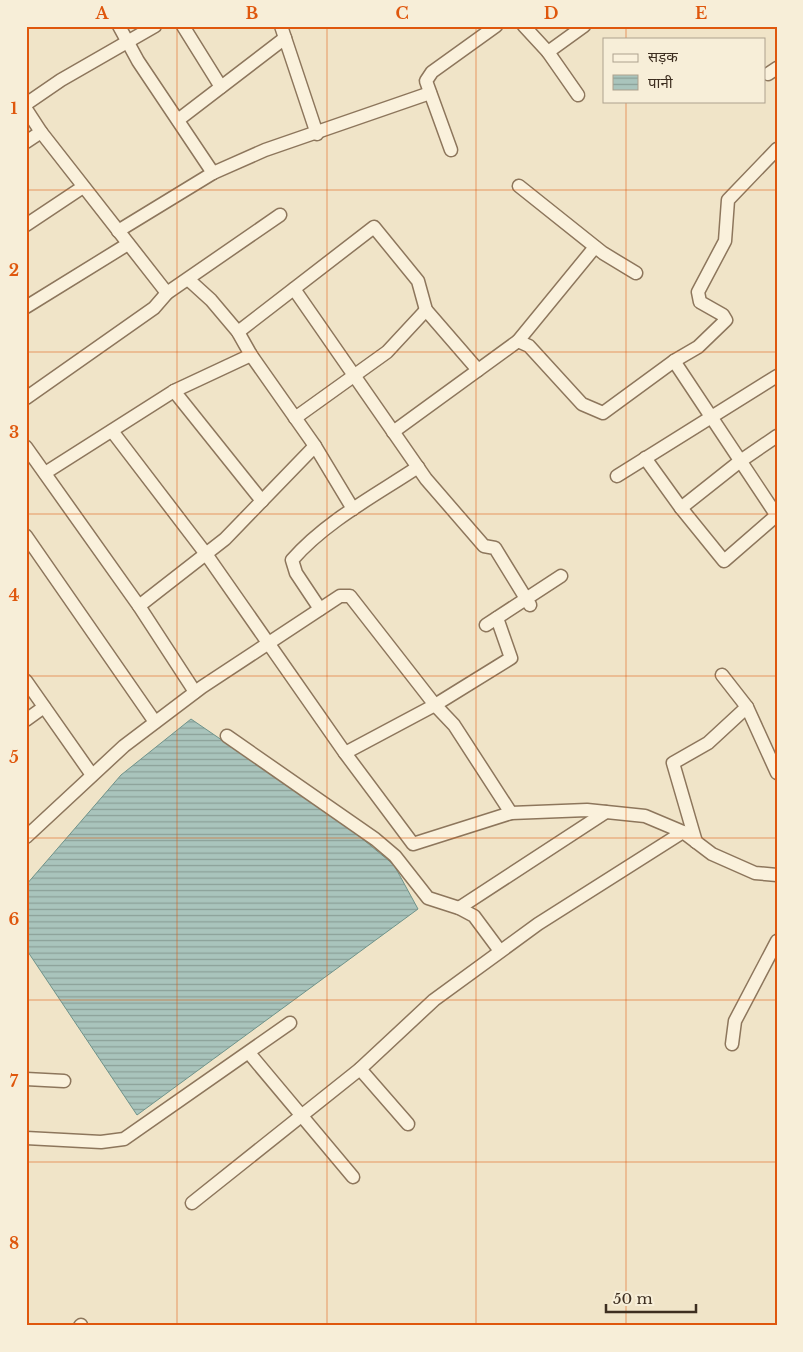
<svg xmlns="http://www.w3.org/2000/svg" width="803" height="1352" font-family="'Libre Baskerville','Noto Sans Devanagari',serif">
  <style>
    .water { fill: url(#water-rules); stroke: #6f938a }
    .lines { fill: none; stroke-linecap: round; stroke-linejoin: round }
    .street-casing { stroke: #8d765c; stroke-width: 15 }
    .street { stroke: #faf1dc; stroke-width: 12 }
    .grid { fill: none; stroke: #df570d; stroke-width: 1; stroke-opacity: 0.55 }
    .neatline { fill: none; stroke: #df570d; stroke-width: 2 }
    .grid-label { font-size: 16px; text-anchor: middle; font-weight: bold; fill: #df570d }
  </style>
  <defs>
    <pattern id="water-rules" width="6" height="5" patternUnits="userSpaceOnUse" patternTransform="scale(1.25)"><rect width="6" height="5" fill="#a9c4bc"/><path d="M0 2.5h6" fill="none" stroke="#8ba098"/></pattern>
  </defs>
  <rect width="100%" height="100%" fill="#f0e4c8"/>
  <path class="water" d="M 191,719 L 342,822 L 394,865 L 418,909 L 137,1115 L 26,949 L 26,885 L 121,775 Z"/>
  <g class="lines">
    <defs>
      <g id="street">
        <path d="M 183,26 L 221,87"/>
        <path d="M 281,26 L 317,134"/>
        <path d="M 524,26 L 548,52 L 578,95"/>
        <path d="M 548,52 L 584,26"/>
        <path d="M 768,74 L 777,68"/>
        <path d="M 26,104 L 61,80 L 155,26"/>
        <path d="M 26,109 L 41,132 L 167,293"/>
        <path d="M 178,120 L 285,38"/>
        <path d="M 26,142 L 41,132"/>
        <path d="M 451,150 L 426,81 L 432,72 L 496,26"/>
        <path d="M 213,173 L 265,150 L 430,93"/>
        <path d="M 519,186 L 603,253 L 636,273"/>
        <path d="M 26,225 L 83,187"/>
        <path d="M 118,231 L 213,173 L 138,61 L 119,26"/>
        <path d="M 189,280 L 211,300 L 238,332 L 251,355 L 315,446 L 353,509"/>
        <path d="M 294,289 L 426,479 L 484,546 L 495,548 L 530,605"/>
        <path d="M 26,307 L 128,244"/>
        <path d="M 238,332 L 374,227 L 418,281 L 426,310 L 478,370"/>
        <path d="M 518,341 L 595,247"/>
        <path d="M 674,361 L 777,516"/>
        <path d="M 174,391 L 262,501"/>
        <path d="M 26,398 L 154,308 L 167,293 L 280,215"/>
        <path d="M 295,418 L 387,352 L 426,310"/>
        <path d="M 112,431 L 206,554 L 345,753 L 413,844 L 511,813 L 587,810 L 645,816 L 683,832 L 712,854 L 755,873 L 777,875"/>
        <path d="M 393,432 L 518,341 L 529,346 L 582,404 L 603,413 L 674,361 L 698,347 L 726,320 L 723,315 L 700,302 L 698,292 L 725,241 L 728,200 L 777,149"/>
        <path d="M 26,447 L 139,606 L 195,692"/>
        <path d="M 645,458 L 681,508 L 724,561 L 777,515"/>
        <path d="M 45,473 L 174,391 L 251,355"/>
        <path d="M 617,476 L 777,376"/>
        <path d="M 681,508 L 739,462 L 777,436"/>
        <path d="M 26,536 L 155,722"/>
        <path d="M 139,606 L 225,539 L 315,446"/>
        <path d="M 320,609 L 296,573 L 292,560 C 326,521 376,495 418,467"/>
        <path d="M 486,625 L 561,576"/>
        <path d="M 722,675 L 747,707 L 777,773"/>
        <path d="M 26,681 L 92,775"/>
        <path d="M 26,720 L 44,707"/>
        <path d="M 227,736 L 375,839 L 395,856 L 428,898 L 459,908 L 474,916 L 500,951"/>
        <path d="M 345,753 L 435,705 L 511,658 L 497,618"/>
        <path d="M 26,837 L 124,746 L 202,687 L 340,596 L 350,596 L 435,705 L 454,725 L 511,813"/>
        <path d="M 696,842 L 673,763 L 708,743 L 747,707"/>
        <path d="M 459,908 L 606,812"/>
        <path d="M 732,1044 L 735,1021 L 777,941"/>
        <path d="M 249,1053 L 353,1177"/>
        <path d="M 360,1069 L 408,1124"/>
        <path d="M 26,1079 L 64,1081"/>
        <path d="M 26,1138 L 101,1142 L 124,1139 L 290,1023"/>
        <path d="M 192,1203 L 360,1069 L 434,1000 L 538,924 L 683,832"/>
        <path d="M 80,1326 L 81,1325"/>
      </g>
    </defs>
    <use href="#street" class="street-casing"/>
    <use href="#street" class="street"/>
  </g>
  <path class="grid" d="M 177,26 L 177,1326M 327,26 L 327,1326M 476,26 L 476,1326M 626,26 L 626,39M 626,101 L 626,1326M 26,190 L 777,190M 26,352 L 777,352M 26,514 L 777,514M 26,676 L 777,676M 26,838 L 777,838M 26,1000 L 777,1000M 26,1162 L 777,1162"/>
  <rect width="803" height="1352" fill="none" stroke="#f7eed8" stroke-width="55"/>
  <rect x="603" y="38" width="162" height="65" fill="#f7eed8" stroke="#ada18e"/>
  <rect x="613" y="54" width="25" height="8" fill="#faf1dc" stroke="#ada18e"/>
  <text x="648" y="62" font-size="15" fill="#3d2e20">सड़क</text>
  <rect x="613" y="75" width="25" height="15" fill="url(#water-rules)" stroke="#ada18e"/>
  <text x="648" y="88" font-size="15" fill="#3d2e20">पानी</text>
  <path d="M606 1304v8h90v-8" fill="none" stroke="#3d2e20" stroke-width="2.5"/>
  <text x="613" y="1304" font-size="15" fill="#3d2e20" stroke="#f7eed8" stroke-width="4" paint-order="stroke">50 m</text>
  <rect x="28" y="28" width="748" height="1296" class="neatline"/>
  <g class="grid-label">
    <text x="102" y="19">A</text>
    <text x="252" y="19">B</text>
    <text x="402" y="19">C</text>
    <text x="551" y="19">D</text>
    <text x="701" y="19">E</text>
    <text x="14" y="114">1</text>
    <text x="14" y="276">2</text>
    <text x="14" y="438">3</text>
    <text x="14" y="601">4</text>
    <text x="14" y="763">5</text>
    <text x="14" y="925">6</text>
    <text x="14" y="1087">7</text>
    <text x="14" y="1249">8</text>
  </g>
</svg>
